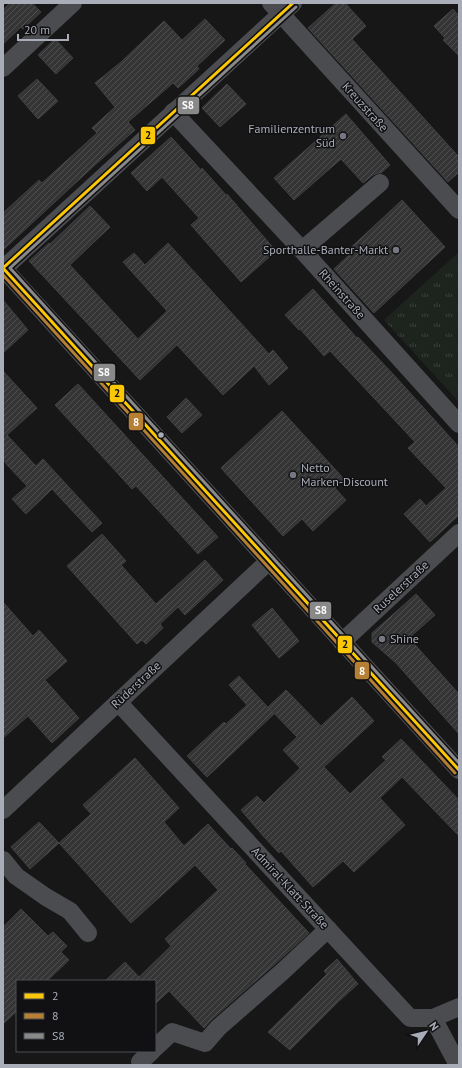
<svg xmlns="http://www.w3.org/2000/svg" width="462" height="1068" font-family="'PT Sans',sans-serif">
  <style>
    .grass { fill: url(#grass-tufts) }
    .building { fill: url(#building-hatch); stroke: #3f4043 }
    .lines { fill: none; stroke-linecap: round; stroke-linejoin: round }
    .minor { stroke: #4b4c50; stroke-width: 18 }
    .bus-1-casing { stroke: #111113; stroke-width: 6 }
    .bus-2-casing { stroke: #111113; stroke-width: 6 }
    .bus-3-casing { stroke: #111113; stroke-width: 6 }
    .bus-1 { stroke: #fbc707; stroke-width: 3 }
    .bus-2 { stroke: #b57f34; stroke-width: 3 }
    .bus-3 { stroke: #898989; stroke-width: 3 }
    .poi-dot { fill: #757880; stroke: #111113; stroke-width: 1.5 }
    .bus-dot { fill: #a8adb8; stroke: #111113; stroke-width: 1.5 }
    .labels { text-anchor: middle; stroke-width: 3; stroke-linejoin: round; paint-order: stroke }
    .street-label { font-size: 12px; fill: #a8adb8; stroke: #111113 }
    .poi-label { font-size: 12px; fill: #a8adb8; stroke: #111113; text-anchor: end }
    .line-badge { stroke: #111113; stroke-width: 1.5 }
    .badge-label { font-size: 11px; text-anchor: middle; font-weight: bold; fill: #fff }
    .pale-badge-label { font-size: 11px; text-anchor: middle; font-weight: bold; fill: #111 }
  </style>
  <defs>
    <pattern id="grass-tufts" width="24" height="20" patternUnits="userSpaceOnUse"><rect width="24" height="20" fill="#1d241e"/><path d="M3 7l-1-3M5 7V3M7 7l1-3M15 17l-1-3M17 17v-4M19 17l1-3" fill="none" stroke="#3b413d"/></pattern>
    <pattern id="building-hatch" width="6" height="6" patternUnits="userSpaceOnUse"><rect width="6" height="6" fill="#353536"/><path d="M-1 1l2-2M0 6l6-6M5 7l2-2" fill="none" stroke="#4f5051"/></pattern>
  </defs>
  <rect width="100%" height="100%" fill="#171717"/>
  <path class="grass" d="M 459,252 L 459,402 L 384,320 Z"/>
  <g class="building">
    <path d="M 10,3 L 32,3 L 41,12 L 23,29 L 21,27 L 3,44 L 3,10 Z"/>
    <path d="M 336,3 L 345,3 L 366,26 L 352,39 L 459,157 L 459,172 L 448,182 L 308,28 Z"/>
    <path d="M 453,9 L 459,16 L 459,56 L 443,40 L 445,38 L 434,26 Z"/>
    <path d="M 205,19 L 225,40 L 197,66 L 199,69 L 178,88 L 173,83 L 128,122 L 135,130 L 96,164 L 3,250 L 3,213 L 39,180 L 42,183 L 97,133 L 92,128 L 115,107 L 95,83 L 121,62 L 164,21 L 182,40 Z"/>
    <path d="M 55,39 L 73,58 L 56,74 L 38,55 Z"/>
    <path d="M 37,79 L 58,101 L 38,119 L 18,96 Z"/>
    <path d="M 227,84 L 246,104 L 220,127 L 202,108 Z"/>
    <path d="M 346,114 L 390,165 L 381,173 L 378,173 L 373,175 L 363,183 L 341,159 L 294,200 L 274,178 Z"/>
    <path d="M 171,137 L 201,170 L 202,168 L 226,195 L 227,194 L 276,251 L 241,282 L 191,225 L 199,218 L 162,177 L 147,191 L 131,173 Z"/>
    <path d="M 402,200 L 445,247 L 374,313 L 334,269 L 349,255 L 346,252 Z"/>
    <path d="M 90,206 L 110,227 L 70,265 L 138,339 L 167,311 L 123,262 L 134,253 L 145,265 L 168,243 L 269,354 L 273,350 L 288,368 L 269,385 L 254,366 L 223,395 L 177,345 L 140,380 L 29,261 L 49,243 L 50,244 Z"/>
    <path d="M 313,289 L 357,338 L 358,337 L 394,375 L 459,447 L 459,515 L 430,542 L 404,514 L 420,499 L 426,506 L 446,488 L 408,448 L 415,442 L 330,351 L 324,356 L 300,329 L 299,330 L 285,315 Z"/>
    <path d="M 3,300 L 28,330 L 3,353 Z"/>
    <path d="M 3,371 L 37,408 L 7,435 L 36,466 L 43,459 L 102,523 L 92,532 L 52,489 L 26,514 L 12,499 L 27,486 L 7,465 L 3,459 Z"/>
    <path d="M 78,384 L 218,537 L 198,554 L 136,486 L 132,489 L 55,405 Z"/>
    <path d="M 186,398 L 202,415 L 182,433 L 167,417 Z"/>
    <path d="M 282,411 L 344,479 L 335,488 L 346,500 L 313,531 L 302,519 L 283,536 L 221,468 Z"/>
    <path d="M 102,534 L 126,561 L 121,565 L 156,604 L 205,560 L 223,580 L 185,615 L 178,607 L 160,624 L 163,628 L 146,644 L 142,640 L 137,644 L 67,566 Z"/>
    <path d="M 416,594 L 435,615 L 409,638 L 459,694 L 459,734 L 396,663 L 372,642 L 372,633 Z"/>
    <path d="M 3,602 L 33,636 L 39,630 L 67,661 L 45,680 L 79,718 L 52,743 L 28,716 L 3,738 Z"/>
    <path d="M 272,608 L 299,641 L 279,658 L 252,625 Z"/>
    <path d="M 239,676 L 274,714 L 207,777 L 187,756 L 224,722 L 226,724 L 247,705 L 229,685 Z"/>
    <path d="M 286,690 L 321,726 L 352,697 L 374,721 L 324,767 L 350,794 L 386,760 L 382,757 L 401,739 L 459,800 L 459,836 L 402,777 L 380,798 L 405,825 L 354,872 L 343,861 L 313,887 L 281,851 L 279,853 L 264,837 L 241,810 L 257,796 L 264,803 L 300,768 L 283,750 L 297,737 L 268,707 Z"/>
    <path d="M 135,758 L 179,808 L 164,822 L 184,846 L 208,824 L 231,849 L 232,848 L 246,863 L 245,864 L 309,933 L 275,964 L 211,1020 L 204,1028 L 169,991 L 155,1004 L 155,981 L 105,981 L 125,962 L 139,977 L 171,946 L 165,939 L 218,890 L 195,865 L 131,923 L 59,843 L 91,814 L 83,805 Z"/>
    <path d="M 39,822 L 59,843 L 30,869 L 11,847 Z"/>
    <path d="M 21,909 L 48,936 L 53,932 L 67,946 L 61,952 L 69,960 L 47,981 L 17,981 L 17,1011 L 3,1024 L 3,927 Z"/>
    <path d="M 337,959 L 358,984 L 338,1002 L 290,1050 L 268,1032 L 327,974 L 324,971 Z"/>
  </g>
  <g class="lines">
    <g class="minor">
      <path d="M 271,3 L 459,210"/>
      <path d="M 3,68 L 73,3"/>
      <path d="M 173,112 L 302,250 L 459,424"/>
      <path d="M 302,250 L 380,183"/>
      <path d="M 3,268 L 459,770"/>
      <path d="M 3,269 L 293,3"/>
      <path d="M 342,642 L 459,533"/>
      <path d="M 118,702 L 410,1018 L 433,1018 L 458,1065"/>
      <path d="M 3,810 L 269,561"/>
      <path d="M 3,860 L 16,876 L 46,897 L 70,911 L 88,933"/>
      <path d="M 433,1018 L 459,1007"/>
      <path d="M 155,1048 L 172,1032 L 205,1043 L 218,1028 L 282,972 L 328,929"/>
      <path d="M 140,1062 L 152,1051"/>
    </g>
    <defs>
      <g id="bus-1">
        <path d="M 3,268 L 459,770"/>
        <path d="M 3,268 L 293,3"/>
      </g>
      <path id="bus-2" d="M 3,275 L 455,773"/>
      <path id="bus-3" d="M 296,7 L 10,268 L 459,763"/>
    </defs>
    <use href="#bus-1" class="bus-1-casing"/>
    <use href="#bus-2" class="bus-2-casing"/>
    <use href="#bus-3" class="bus-3-casing"/>
    <use href="#bus-1" class="bus-1"/>
    <use href="#bus-2" class="bus-2"/>
    <use href="#bus-3" class="bus-3"/>
  </g>
  <g class="poi-dot">
    <circle cx="343" cy="136" r="4"/>
    <circle cx="396" cy="250" r="4"/>
    <circle cx="293" cy="475" r="4"/>
    <circle cx="382" cy="639" r="4"/>
  </g>
  <circle class="bus-dot" cx="161" cy="435" r="3.5"/>
  <g class="labels">
    <g class="street-label">
      <text transform="translate(365 107) rotate(48)" y="4">Kreuzstraße</text>
      <text transform="translate(342 294) rotate(48)" y="4">Rheinstraße</text>
      <text transform="translate(401 587) rotate(-43)" y="4">Ruselerstraße</text>
      <text transform="translate(136 685) rotate(-43)" y="4">Rüderstraße</text>
      <text transform="translate(290 888) rotate(47)" y="4">Admiral-Klatt-Straße</text>
    </g>
    <g class="poi-label">
      <text x="335" y="133">Familienzentrum<tspan x="335" dy="14">Süd</tspan></text>
      <text x="388" y="254">Sporthalle-Banter-Markt</text>
      <text x="301" y="472" text-anchor="start">Netto<tspan x="301" dy="14">Marken-Discount</tspan></text>
      <text x="390" y="643" text-anchor="start">Shine</text>
    </g>
  </g>
  <g class="line-badge">
    <rect x="177" y="96" width="23" height="19" rx="4" fill="#898989"/>
    <rect x="140" y="126" width="16" height="19" rx="4" fill="#fbc707"/>
    <rect x="93" y="363" width="23" height="19" rx="4" fill="#898989"/>
    <rect x="109" y="384" width="16" height="19" rx="4" fill="#fbc707"/>
    <rect x="128" y="412" width="16" height="19" rx="4" fill="#b57f34"/>
    <rect x="309" y="601" width="23" height="19" rx="4" fill="#898989"/>
    <rect x="337" y="635" width="16" height="19" rx="4" fill="#fbc707"/>
    <rect x="354" y="661" width="16" height="19" rx="4" fill="#b57f34"/>
  </g>
  <g class="badge-label">
    <text x="188" y="109">S8</text>
    <text x="104" y="376">S8</text>
    <text x="136" y="426">8</text>
    <text x="321" y="614">S8</text>
    <text x="362" y="675">8</text>
  </g>
  <g class="pale-badge-label">
    <text x="148" y="139">2</text>
    <text x="117" y="397">2</text>
    <text x="345" y="648">2</text>
  </g>
  <rect width="462" height="1068" fill="none" stroke="#a8adb8" stroke-width="8"/>
  <rect x="16" y="980" width="140" height="72" fill="#111113" stroke="#4d4f55"/>
  <rect x="24" y="993" width="20" height="6" fill="#fbc707" stroke="#4d4f55"/>
  <text x="52" y="1000" font-size="12" fill="#a8adb8">2</text>
  <rect x="24" y="1013" width="20" height="6" fill="#b57f34" stroke="#4d4f55"/>
  <text x="52" y="1020" font-size="12" fill="#a8adb8">8</text>
  <rect x="24" y="1033" width="20" height="6" fill="#898989" stroke="#4d4f55"/>
  <text x="52" y="1040" font-size="12" fill="#a8adb8">S8</text>
  <g transform="translate(426 1032) rotate(55)" stroke="#111113" stroke-width="3" paint-order="stroke">
  <path d="M0-3L7 15L0 10L-7 15Z" fill="#a8adb8"/>
  <text y="-6" font-size="11" font-weight="bold" text-anchor="middle" fill="#a8adb8">N</text>
  </g>
  <path d="M18 34v6h50v-6" fill="none" stroke="#a8adb8" stroke-width="2"/>
  <text x="24" y="34" font-size="12" fill="#a8adb8" stroke="#111113" stroke-width="3" paint-order="stroke">20 m</text>
</svg>
